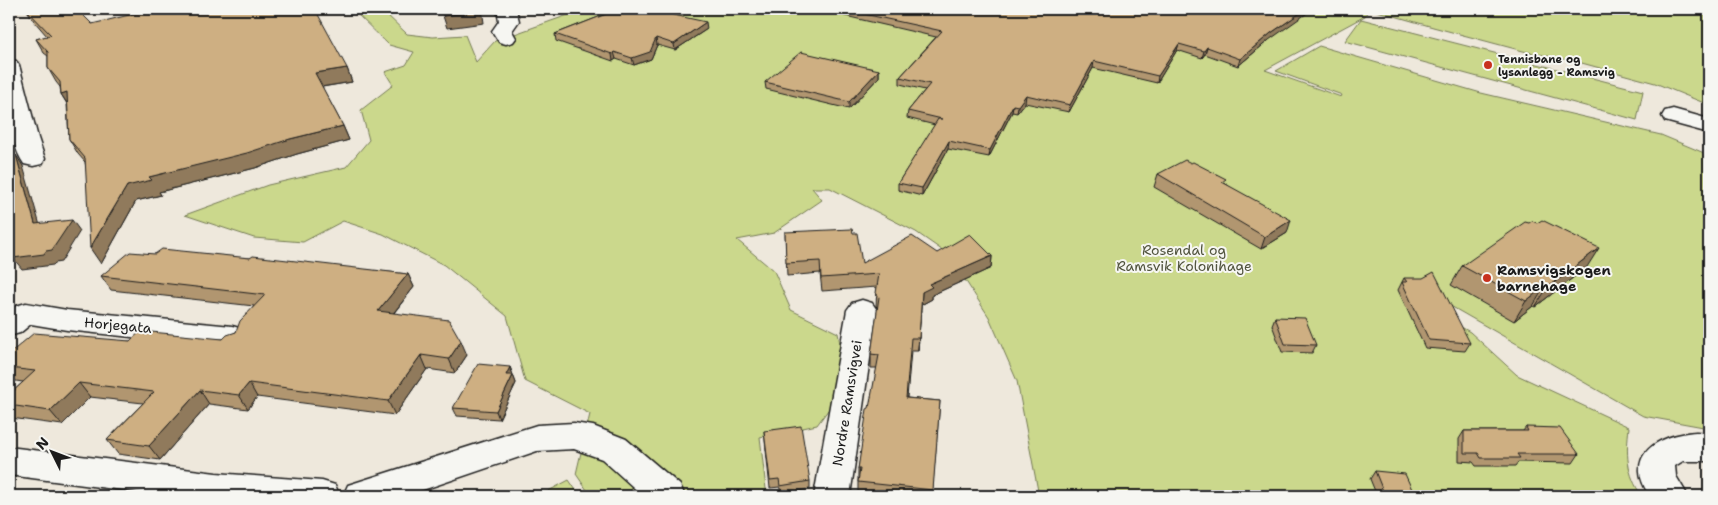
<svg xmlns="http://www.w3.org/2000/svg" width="1718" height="505" font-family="'Shantell Sans',sans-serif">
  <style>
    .green { fill: #cbd88c; stroke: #747a54 }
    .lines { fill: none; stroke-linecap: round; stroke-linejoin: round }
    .minor-casing { stroke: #1c1c1c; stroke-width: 3 }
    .minor { fill: #f6f6f2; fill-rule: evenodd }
    .wall { fill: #b19670; stroke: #1c1c1c }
    .shaded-wall { fill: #907a5b; stroke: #1c1c1c }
    .building { fill: #ceaf82; stroke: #1c1c1c }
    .poi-dot { fill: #c8321e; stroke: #f6f6f2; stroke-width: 2 }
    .labels { text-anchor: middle; stroke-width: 4; stroke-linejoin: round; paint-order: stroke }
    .far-poi-label { font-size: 11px; font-weight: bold; fill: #1c1c1c; stroke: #f6f6f2; text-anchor: start }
    .park-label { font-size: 14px; fill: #51543e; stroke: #f6f6f2 }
    .poi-label { font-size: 14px; font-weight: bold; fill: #1c1c1c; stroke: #f6f6f2; text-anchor: start }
    .street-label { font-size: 14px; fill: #1c1c1c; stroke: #f6f6f2 }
  </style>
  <rect width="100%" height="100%" fill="#eee8dc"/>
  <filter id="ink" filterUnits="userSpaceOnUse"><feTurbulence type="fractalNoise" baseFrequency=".02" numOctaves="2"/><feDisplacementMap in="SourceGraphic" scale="10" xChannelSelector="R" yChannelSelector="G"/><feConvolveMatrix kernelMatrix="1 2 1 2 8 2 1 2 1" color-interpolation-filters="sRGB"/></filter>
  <g filter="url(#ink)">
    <g class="green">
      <path d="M 354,9 L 386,9 L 384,12 L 407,34 L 433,37 L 465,35 L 476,62 L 495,41 L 585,9 L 1357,9 L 1367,12 L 1365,16 L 1265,70 L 1341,97 L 1342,95 L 1276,71 L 1319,46 L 1481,93 L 1661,135 L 1709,155 L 1709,428 L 1643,416 L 1440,300 L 1436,313 L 1470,332 L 1517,375 L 1629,427 C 1626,453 1626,474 1642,496 L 1039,496 L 1017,381 L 989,317 L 949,255 L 916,232 L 830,188 L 812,188 L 822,200 L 774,233 L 737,240 L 774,271 L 791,310 L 838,333 L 840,344 L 831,406 L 817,425 L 760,437 L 766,489 L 774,496 L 591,496 L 576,474 L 590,414 L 525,381 L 507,316 L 444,265 L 383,234 L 343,221 L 303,242 L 254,238 L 185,215 L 268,185 L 346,167 L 369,140 L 361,110 L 393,85 L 385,72 L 406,65 L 414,52 L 389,45 L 354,11 Z"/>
      <path d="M 1370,9 L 1709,9 L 1709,105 L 1655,83 L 1578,62 L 1523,51 L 1433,27 Z"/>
      <path d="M 1361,19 L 1643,91 L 1637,120 L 1345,41 Z"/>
      <path d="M 569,480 L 580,496 L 539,496 Z"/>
    </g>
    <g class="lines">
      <defs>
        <g id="minor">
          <path d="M 497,9 L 516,9 L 519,21 L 512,31 L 516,38 L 513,42 L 506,44 L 499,42 L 492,31 L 499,21 Z"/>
          <path d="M 9,59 L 16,61 L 19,65 L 38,138 L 45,159 L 42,164 L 33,166 L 24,164 C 6,138 7,89 9,59 Z"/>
          <path d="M 1673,109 L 1709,119 L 1709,133 L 1665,121 L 1662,116 L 1665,111 Z"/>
          <path d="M 862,300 L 872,303 L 877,310 L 850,496 L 814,496 L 847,310 L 852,303 Z"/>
          <path d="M 26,303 L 67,310 L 232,326 L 243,329 L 247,337 L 243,345 L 232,348 L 67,330 L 31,324 L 20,333 L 9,336 L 9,311 L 16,306 Z"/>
          <path d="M 574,423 L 593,426 L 626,439 L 680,485 L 685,496 L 643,496 L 602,459 L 574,449 L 537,451 L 405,496 L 343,496 L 348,485 L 537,425 Z"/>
          <path d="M 1696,432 L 1709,433 L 1709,461 L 1683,461 L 1675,466 L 1676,476 L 1688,496 L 1650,496 C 1622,455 1658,435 1696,432 Z"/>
          <path d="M 9,447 L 216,473 L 322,481 L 335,485 L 340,496 L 167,496 L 9,475 Z"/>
        </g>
      </defs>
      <use href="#minor" class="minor-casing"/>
      <use href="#minor" class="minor"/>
    </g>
    <g class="wall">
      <path d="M 26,9 L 92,24 L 347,68 L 352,82 L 322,87 L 343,126 L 349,140 L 297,154 L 255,168 L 159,192 L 161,195 L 136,201 L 101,264 L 85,162 L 78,154 L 69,139 L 67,104 L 61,94 L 60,87 L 56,82 L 48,68 L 48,56 L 44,53 L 36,39 L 47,36 L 34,21 Z"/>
      <path d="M 619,9 L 683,9 L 671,14 L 707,29 L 675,50 L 657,45 L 651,59 L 634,65 L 616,59 L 613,61 L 556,41 L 555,34 Z"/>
      <path d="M 841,9 L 1269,40 L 1238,66 L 1205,54 L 1202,58 L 1177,50 L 1157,83 L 1093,68 L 1069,112 L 1025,103 L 1017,113 L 1012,112 L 989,157 L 948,149 L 922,196 L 898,190 L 898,183 L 935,125 L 907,118 L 908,111 L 925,90 L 900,84 L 900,77 L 936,37 L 841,15 Z"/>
      <path d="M 879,70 L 879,77 L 849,109 L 766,89 L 765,82 Z"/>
      <path d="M 1158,174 L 1225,183 L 1287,233 L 1261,249 L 1154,187 Z"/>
      <path d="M 785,232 L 862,263 L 937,253 L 992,256 L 991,268 L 932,295 L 932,299 L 921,305 L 918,351 L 911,351 L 907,398 L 940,401 L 932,496 L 873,496 L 858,495 L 858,469 L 877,368 L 871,368 L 871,354 L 878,308 L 876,306 L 877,287 L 822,291 L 820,273 L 787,276 Z"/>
      <path d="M 155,254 L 250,258 L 408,274 L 414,287 L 394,313 L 467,355 L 455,373 L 427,369 L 395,415 L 257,397 L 248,409 L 209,404 L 160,460 L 118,454 L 107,440 L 143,403 L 90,397 L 62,425 L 11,418 L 9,415 L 9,395 L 23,382 L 9,380 L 9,354 L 130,341 L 223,339 L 236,332 L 254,306 L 111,290 L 101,276 Z"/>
      <path d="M 1462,266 L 1587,267 L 1535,307 L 1533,306 L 1514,321 L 1451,285 Z"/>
      <path d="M 1404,278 L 1470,343 L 1465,351 L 1425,348 L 1398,290 Z"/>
      <path d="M 1275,317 L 1316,345 L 1312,353 L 1282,352 L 1272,325 Z"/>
      <path d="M 510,367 L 516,383 L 499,419 L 457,416 L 453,408 Z"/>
      <path d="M 1526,427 L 1579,454 L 1573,463 L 1518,462 L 1515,466 L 1476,466 L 1473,462 L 1459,461 L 1459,439 L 1464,431 L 1523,431 Z"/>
      <path d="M 764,431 L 810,481 L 810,489 L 781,494 L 780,487 L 770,488 Z"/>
      <path d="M 1375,471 L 1415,496 L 1377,496 L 1370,479 Z"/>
    </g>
    <g class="shaded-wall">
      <path d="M 480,9 L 482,9 L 484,23 L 447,28 L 443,16 Z"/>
      <path d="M 667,9 L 683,9 L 661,18 L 660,12 Z"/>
      <path d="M 1306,9 L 1313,9 L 1269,40 L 1238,66 L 1240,59 L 1271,33 Z"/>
      <path d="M 706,22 L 707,29 L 675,50 L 674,44 Z"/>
      <path d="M 656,38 L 657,45 L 651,59 L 634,65 L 632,58 Z"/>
      <path d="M 1179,44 L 1177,50 L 1157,83 L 1158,76 Z"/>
      <path d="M 1207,47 L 1205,54 L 1202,58 L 1204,51 Z"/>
      <path d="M 614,52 L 616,59 L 613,61 L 612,54 Z"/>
      <path d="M 1094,61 L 1093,68 L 1069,112 L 1070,105 Z"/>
      <path d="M 347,68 L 352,82 L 321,87 L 315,73 Z"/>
      <path d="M 879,70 L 879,77 L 849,109 L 849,102 Z"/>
      <path d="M 67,92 L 70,108 L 61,94 Z"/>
      <path d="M 1026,95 L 1025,103 L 1017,113 L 1018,106 Z"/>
      <path d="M 1013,105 L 1012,112 L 989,157 L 990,150 Z"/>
      <path d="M 343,126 L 349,140 L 297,154 L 255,168 L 159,192 L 161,195 L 136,201 L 101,264 L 90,248 L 127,186 L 149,177 L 290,139 Z"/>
      <path d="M 949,141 L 948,149 L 922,196 L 922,188 Z"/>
      <path d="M 16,155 L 23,166 L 43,236 L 35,224 Z"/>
      <path d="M 72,220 L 80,231 L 61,262 L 55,263 L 53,265 L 22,269 L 13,258 L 46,251 Z"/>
      <path d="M 1291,220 L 1287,233 L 1261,249 L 1265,237 Z"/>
      <path d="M 1599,248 L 1587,267 L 1535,307 L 1547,288 Z"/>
      <path d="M 992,256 L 991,268 L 932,295 L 932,299 L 921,305 L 918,351 L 922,292 L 929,284 Z"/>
      <path d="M 408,274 L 414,287 L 384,325 L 378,311 Z"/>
      <path d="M 1545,286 L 1533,306 L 1514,321 L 1526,301 Z"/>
      <path d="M 461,341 L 467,355 L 455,373 L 449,359 Z"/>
      <path d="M 421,355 L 427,369 L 395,415 L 388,401 Z"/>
      <path d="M 510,367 L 513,375 L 509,383 L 506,375 Z"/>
      <path d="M 513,375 L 516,383 L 499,419 L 496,411 Z"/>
      <path d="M 79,383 L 90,397 L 62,425 L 50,411 Z"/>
      <path d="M 249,383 L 257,397 L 248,409 L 239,395 Z"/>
      <path d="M 200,390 L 209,404 L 160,460 L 149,446 Z"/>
    </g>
    <g class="building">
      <path d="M 26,9 L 77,9 L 92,24 L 154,9 L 315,9 L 347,68 L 315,73 L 343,126 L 290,139 L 247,153 L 149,177 L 152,180 L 127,186 L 90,248 L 85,158 L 69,139 L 67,92 L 61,94 L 60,82 L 48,68 L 48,52 L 36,39 L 51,35 Z"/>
      <path d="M 443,9 L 480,9 L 480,11 L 443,16 Z"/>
      <path d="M 619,9 L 667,9 L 660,12 L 706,22 L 674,44 L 656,38 L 650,52 L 632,58 L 614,52 L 612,54 L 555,34 Z"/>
      <path d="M 841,9 L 1306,9 L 1271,33 L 1240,59 L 1207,47 L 1204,51 L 1179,44 L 1158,76 L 1094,61 L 1070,105 L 1026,95 L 1018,106 L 1013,105 L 990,150 L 949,141 L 922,188 L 898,183 L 938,119 L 942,119 L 908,111 L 930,84 L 900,77 L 942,31 Z"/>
      <path d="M 801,52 L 879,70 L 849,102 L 765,82 Z"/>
      <path d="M 16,155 L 35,224 L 72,220 L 52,250 L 46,251 L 44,254 L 13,258 L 9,241 L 9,156 Z"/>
      <path d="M 1185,160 L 1191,163 L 1193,162 L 1226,179 L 1222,182 L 1291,220 L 1265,237 L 1158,174 Z"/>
      <path d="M 1542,220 L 1599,248 L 1547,288 L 1545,286 L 1526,301 L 1462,266 L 1525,222 L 1529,223 L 1532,221 L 1537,223 Z"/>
      <path d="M 852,229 L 853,233 L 857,233 L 862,263 L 912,236 L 937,253 L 970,234 L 992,256 L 929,284 L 932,287 L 922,292 L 919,338 L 911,338 L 906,398 L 940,401 L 933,490 L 858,482 L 860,469 L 858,469 L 867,409 L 869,408 L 879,355 L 871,354 L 879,297 L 876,293 L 879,274 L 821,278 L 820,261 L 786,263 L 785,232 Z"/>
      <path d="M 162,249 L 250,258 L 253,256 L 408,274 L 378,311 L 449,320 L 461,341 L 449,359 L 421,355 L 388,401 L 249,383 L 239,395 L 200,390 L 149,446 L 107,440 L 154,392 L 79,383 L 50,411 L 9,405 L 9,395 L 35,371 L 9,368 L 9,354 L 34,333 L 130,341 L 141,331 L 223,339 L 227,335 L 236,332 L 240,321 L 265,295 L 101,276 L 130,252 L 155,254 Z"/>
      <path d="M 1434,272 L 1470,343 L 1429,340 L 1402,282 L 1407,282 L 1404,278 L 1423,278 Z"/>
      <path d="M 1275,317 L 1305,318 L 1316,345 L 1285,344 Z"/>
      <path d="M 478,364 L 510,367 L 506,375 L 513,375 L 496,411 L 453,408 Z"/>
      <path d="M 801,426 L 810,481 L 780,486 L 779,479 L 770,480 L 764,431 Z"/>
      <path d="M 1526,427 L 1560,428 L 1579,454 L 1517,454 L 1520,458 L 1481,458 L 1478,453 L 1464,453 L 1464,431 L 1528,431 Z"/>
      <path d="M 1375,471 L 1405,474 L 1415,496 L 1385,496 Z"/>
    </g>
  </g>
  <g class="poi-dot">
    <circle cx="1488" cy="65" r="5"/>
    <circle cx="1487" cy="278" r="5"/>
  </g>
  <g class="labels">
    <g class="far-poi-label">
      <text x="1498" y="63">Tennisbane og<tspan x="1498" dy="13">lysanlegg - Ramsvig</tspan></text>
    </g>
    <g class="park-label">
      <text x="1184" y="255">Rosendal og<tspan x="1184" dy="16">Ramsvik Kolonihage</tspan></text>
    </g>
    <g class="poi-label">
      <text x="1497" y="275">Ramsvigskogen<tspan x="1497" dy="16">barnehage</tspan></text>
    </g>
    <g class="street-label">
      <text transform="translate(118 325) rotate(5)" y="5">Horjegata</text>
      <text transform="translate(847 403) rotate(-81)" y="5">Nordre Ramsvigvei</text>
    </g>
  </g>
  <rect width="1718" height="505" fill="none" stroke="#f6f6f2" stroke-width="30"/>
  <rect x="15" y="15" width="1688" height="475" fill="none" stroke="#1c1c1c" stroke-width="2" filter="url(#ink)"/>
  <g transform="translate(52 452) rotate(312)" stroke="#f6f6f2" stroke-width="4" paint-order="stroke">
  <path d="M0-4L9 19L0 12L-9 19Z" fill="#1c1c1c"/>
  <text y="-8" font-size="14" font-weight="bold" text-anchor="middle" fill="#1c1c1c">N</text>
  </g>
</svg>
